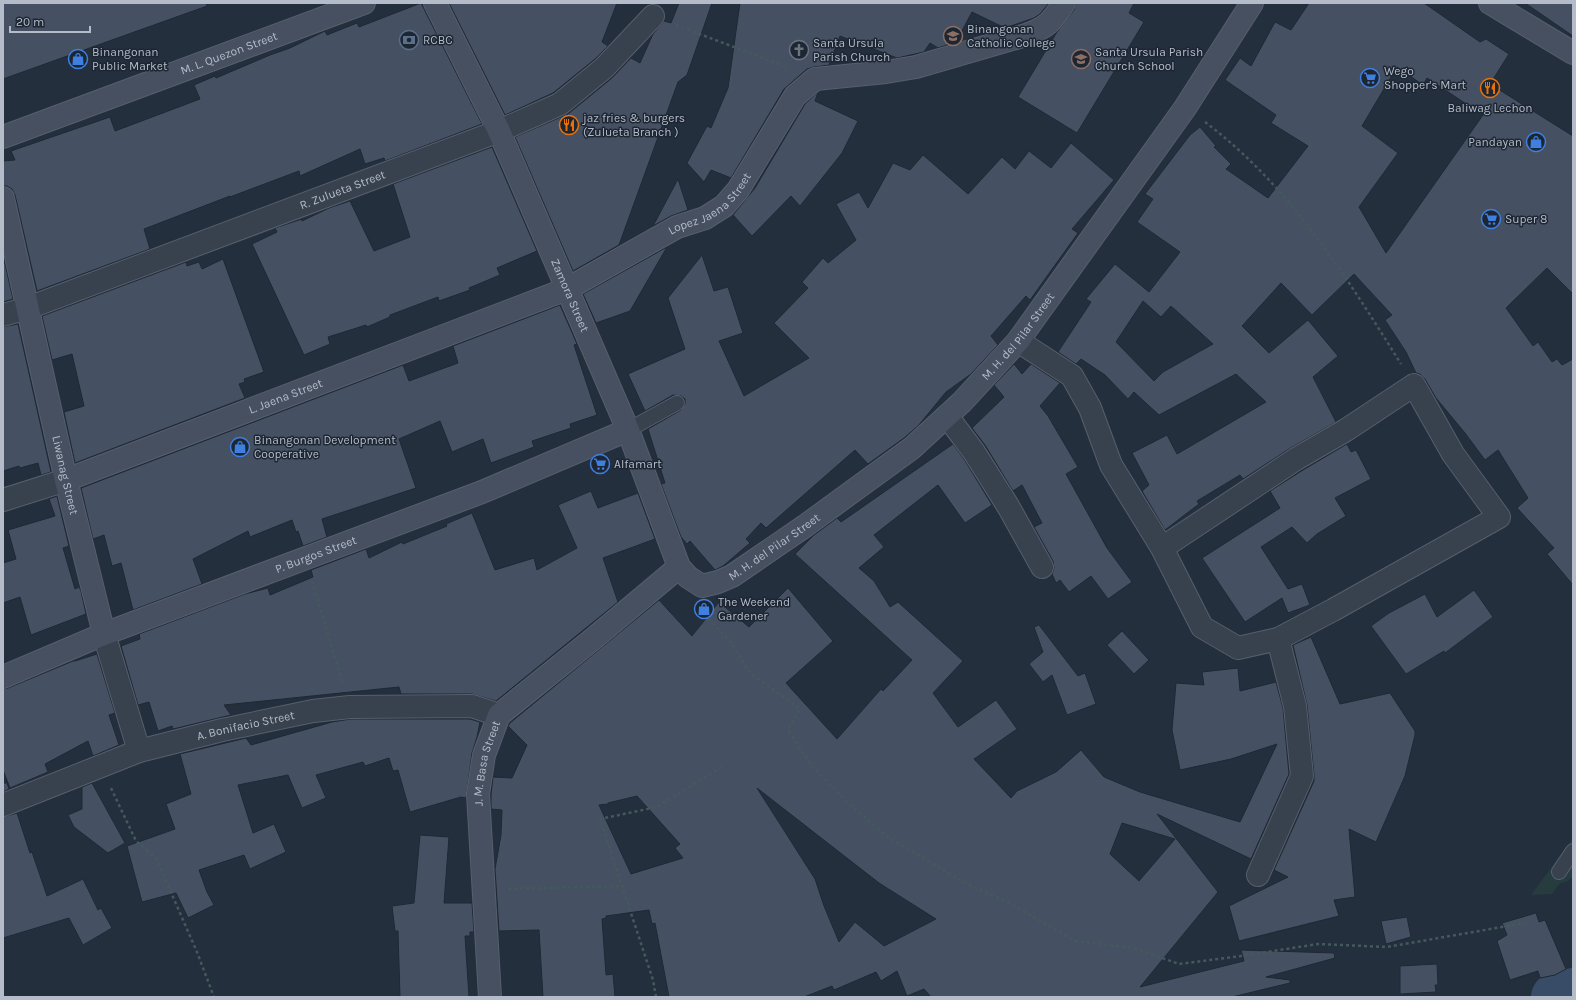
<svg xmlns="http://www.w3.org/2000/svg" width="1576" height="1000" font-family="Karla,sans-serif">
  <style>
    .green { fill: #263c3f }
    .lines { fill: none; stroke-linecap: round; stroke-linejoin: round }
    .river { stroke: #394c67; stroke-width: 48 }
    .building { fill: #455162; stroke: #1f2835; fill-rule: evenodd }
    .lane-casing { stroke: #565f6c; stroke-width: 16 }
    .street-casing { stroke: #565f6c; stroke-width: 24 }
    .secondary-casing { stroke: #565f6c; stroke-width: 24 }
    .path { stroke: #44595c; stroke-width: 2.5; stroke-dasharray: 3 3; stroke-linecap: butt }
    .lane { stroke: #38414e; stroke-width: 14 }
    .street { stroke: #38414e; stroke-width: 22 }
    .secondary { stroke: #465061; stroke-width: 22 }
    .labels { text-anchor: middle; stroke-width: 3; stroke-linejoin: round; paint-order: stroke }
    .poi-label { font-size: 12px; fill: #b4bcc9; stroke: #1d2633; text-anchor: start }
    .street-label { font-size: 12px; fill: #b4bcc9; stroke: #1d2633 }
  </style>
  <rect width="100%" height="100%" fill="#242f3e"/>
  <path class="green" d="M 1573,838 L 1573,876 L 1568,881 L 1559,884 L 1552,894 L 1531,895 Z"/>
  <g class="lines">
    <path class="river" d="M 1555,997 L 1573,992"/>
  </g>
  <g class="building">
    <path d="M 3,3 L 206,3 L 207,6 L 3,79 Z"/>
    <path d="M 421,3 L 482,124 L 385,161 L 384,158 L 365,164 L 360,149 L 300,176 L 299,171 L 230,197 L 230,196 L 144,229 L 150,249 L 37,291 L 15,195 L 12,189 L 7,186 L 3,186 L 3,161 L 15,160 L 11,151 L 110,117 L 115,131 L 200,99 L 194,85 L 215,76 L 216,78 L 270,55 L 290,48 L 325,31 L 327,35 L 357,23 L 359,27 Z"/>
    <path d="M 449,3 L 617,3 L 602,42 L 608,46 L 595,59 L 553,93 L 505,115 Z"/>
    <path d="M 679,3 L 712,3 L 687,75 L 678,82 L 619,245 L 573,271 L 515,137 L 568,114 L 612,78 L 631,58 L 640,63 L 653,34 L 664,21 L 671,23 Z"/>
    <path d="M 740,3 L 1049,3 L 1040,14 L 1034,18 L 1005,28 L 972,12 L 956,42 L 938,48 L 930,43 L 924,52 L 897,58 L 840,36 L 829,65 L 814,67 L 807,69 L 784,89 L 731,178 L 711,170 L 704,182 L 687,163 L 707,126 L 711,128 L 728,88 Z"/>
    <path d="M 1076,3 L 1134,3 L 1129,13 L 1144,22 L 1077,133 L 1018,97 L 1057,32 L 1074,10 Z"/>
    <path d="M 1309,3 L 1424,3 L 1480,42 L 1486,39 L 1509,54 L 1490,84 L 1573,136 L 1573,294 L 1547,268 L 1506,308 L 1533,346 L 1538,342 L 1552,362 L 1557,359 L 1562,365 L 1573,359 L 1573,585 L 1547,554 L 1554,548 L 1517,508 L 1528,498 L 1498,450 L 1485,460 L 1465,433 L 1436,398 L 1425,379 L 1420,374 L 1416,373 L 1406,352 L 1385,320 L 1392,315 L 1354,274 L 1312,315 L 1281,283 L 1242,326 L 1269,353 L 1308,320 L 1338,356 L 1313,377 L 1336,422 L 1289,449 L 1243,479 L 1240,475 L 1197,501 L 1199,504 L 1165,530 L 1142,491 L 1149,485 L 1132,453 L 1167,435 L 1177,454 L 1266,402 L 1236,374 L 1159,415 L 1134,392 L 1128,399 L 1105,375 L 1081,359 L 1076,364 L 1058,352 L 1091,302 L 1086,299 L 1115,264 L 1149,292 L 1180,252 L 1137,222 L 1153,199 L 1145,194 L 1190,135 L 1200,127 L 1216,146 L 1214,147 L 1231,164 L 1226,169 L 1268,198 L 1308,146 L 1271,123 L 1276,115 L 1225,80 L 1240,58 L 1251,66 L 1275,22 L 1291,30 ZM 1397,67 L 1423,85 L 1427,78 L 1483,115 L 1386,253 L 1359,207 L 1398,153 L 1362,126 ZM 1143,301 L 1161,317 L 1171,306 L 1213,344 L 1163,372 L 1154,381 L 1116,342 Z"/>
    <path d="M 1525,3 L 1573,3 L 1573,36 Z"/>
    <path d="M 818,92 L 815,101 L 858,121 L 842,153 L 800,206 L 791,196 L 752,236 L 733,215 L 755,188 L 805,104 Z"/>
    <path d="M 1071,143 L 1114,180 L 1072,229 L 1078,233 L 1030,300 L 1026,296 L 991,336 L 998,345 L 971,374 L 946,392 L 918,426 L 904,438 L 868,464 L 855,450 L 766,528 L 761,523 L 746,539 L 750,543 L 723,566 L 715,570 L 690,541 L 687,544 L 681,537 L 661,484 L 665,483 L 648,429 L 681,410 L 685,404 L 685,399 L 681,396 L 673,395 L 645,411 L 628,374 L 685,349 L 668,298 L 702,255 L 714,291 L 728,287 L 743,333 L 719,341 L 744,396 L 809,358 L 774,323 L 808,288 L 802,282 L 823,258 L 828,263 L 856,240 L 836,204 L 859,192 L 868,208 L 893,163 L 910,170 L 923,155 L 968,194 L 1002,157 L 1015,169 L 1029,151 L 1051,168 Z"/>
    <path d="M 492,147 L 537,251 L 497,268 L 500,275 L 469,288 L 470,290 L 439,301 L 438,297 L 390,315 L 390,317 L 367,327 L 366,325 L 328,337 L 330,344 L 304,355 L 252,244 L 277,232 L 275,228 L 302,219 L 302,221 L 329,208 L 350,201 L 374,251 L 410,237 L 393,184 Z"/>
    <path d="M 678,179 L 688,210 L 671,216 L 653,226 Z"/>
    <path d="M 667,247 L 630,311 L 596,323 L 583,294 Z"/>
    <path d="M 3,255 L 13,299 L 3,302 Z"/>
    <path d="M 223,259 L 264,372 L 244,379 L 245,382 L 239,384 L 245,398 L 75,463 L 64,412 L 84,406 L 72,354 L 52,360 L 42,316 L 186,262 L 187,266 L 199,262 L 202,269 Z"/>
    <path d="M 560,305 L 577,344 L 574,345 L 597,415 L 570,424 L 571,428 L 532,441 L 534,447 L 491,463 L 483,439 L 452,452 L 440,421 L 399,439 L 416,488 L 322,519 L 327,537 L 303,546 L 298,531 L 296,532 L 292,520 L 250,537 L 248,531 L 193,559 L 202,584 L 133,610 L 121,563 L 112,566 L 104,535 L 93,539 L 81,488 L 403,365 L 409,381 L 458,363 L 453,346 Z"/>
    <path d="M 18,324 L 51,472 L 41,475 L 38,463 L 20,468 L 19,466 L 3,471 L 3,327 Z"/>
    <path d="M 1014,364 L 1022,374 L 1031,364 L 1060,383 L 1040,406 L 1048,416 L 1078,467 L 1066,474 L 1107,548 L 1132,582 L 1108,599 L 1091,576 L 1069,592 L 1060,580 L 1056,583 L 1052,574 L 1054,568 L 1053,561 L 1034,527 L 1042,523 L 1022,485 L 1013,491 L 985,445 L 972,428 L 1004,397 L 994,385 Z"/>
    <path d="M 953,444 L 964,459 L 992,505 L 965,523 L 938,485 L 874,535 L 884,547 L 859,568 L 874,581 L 890,607 L 898,602 L 963,661 L 933,693 L 958,727 L 996,700 L 1017,729 L 974,759 L 1011,798 L 1017,791 L 1056,772 L 1081,750 L 1104,777 L 1140,792 L 1240,822 L 1277,744 L 1231,759 L 1180,770 L 1172,730 L 1176,683 L 1204,685 L 1202,672 L 1238,668 L 1240,691 L 1276,682 L 1283,708 L 1289,774 L 1251,859 L 1157,814 L 1218,892 L 1140,987 L 1244,961 L 1241,950 L 1334,953 L 1335,958 L 1266,977 L 1290,980 L 1290,983 L 1232,997 L 931,997 L 924,989 L 907,996 L 897,971 L 881,981 L 876,972 L 834,990 L 832,986 L 804,997 L 669,997 L 655,923 L 652,924 L 649,910 L 606,916 L 606,918 L 602,919 L 606,975 L 613,974 L 615,997 L 543,997 L 539,930 L 499,931 L 495,869 L 501,835 L 502,810 L 491,809 L 491,795 L 493,777 L 512,778 L 527,745 L 508,726 L 510,723 L 659,600 L 692,636 L 719,602 L 749,627 L 788,588 L 833,641 L 786,683 L 837,739 L 881,689 L 883,691 L 912,660 L 795,554 L 814,535 L 837,518 L 841,522 ZM 757,788 L 879,883 L 936,919 L 884,946 L 855,922 L 839,942 L 824,906 L 815,879 ZM 637,796 L 680,844 L 675,848 L 683,858 L 631,874 L 599,805 L 608,804 L 608,803 ZM 1122,823 L 1175,839 L 1139,881 L 1110,854 Z"/>
    <path d="M 1347,444 L 1351,452 L 1356,450 L 1371,479 L 1335,498 L 1346,516 L 1317,534 L 1307,543 L 1292,527 L 1261,547 L 1288,589 L 1302,584 L 1310,605 L 1288,613 L 1282,598 L 1245,622 L 1202,558 L 1280,508 L 1270,491 L 1303,470 Z"/>
    <path d="M 591,491 L 598,508 L 638,493 L 655,539 L 603,558 L 618,602 L 496,701 L 472,694 L 401,694 L 399,687 L 224,705 L 231,715 L 173,729 L 172,726 L 158,731 L 149,702 L 138,705 L 121,646 L 140,639 L 139,634 L 245,594 L 268,588 L 270,595 L 313,577 L 311,570 L 366,549 L 369,558 L 402,542 L 403,544 L 447,526 L 446,524 L 472,513 L 495,570 L 534,558 L 537,570 L 577,548 L 558,505 Z"/>
    <path d="M 57,496 L 69,546 L 63,548 L 75,589 L 79,587 L 81,591 L 86,614 L 31,635 L 20,597 L 3,603 L 3,563 L 16,559 L 8,530 L 55,516 L 49,499 Z"/>
    <path d="M 1474,590 L 1493,617 L 1445,653 L 1444,651 L 1406,674 L 1371,626 L 1389,613 L 1425,594 L 1437,617 Z"/>
    <path d="M 1039,625 L 1078,676 L 1085,673 L 1096,704 L 1067,715 L 1052,675 L 1043,682 L 1029,664 L 1043,652 L 1034,627 Z"/>
    <path d="M 1122,631 L 1149,660 L 1134,674 L 1107,645 Z"/>
    <path d="M 1311,637 L 1340,704 L 1390,693 L 1415,731 L 1415,735 L 1405,776 L 1376,842 L 1349,829 L 1355,897 L 1334,900 L 1339,916 L 1239,941 L 1229,906 L 1288,877 L 1274,870 L 1314,781 L 1314,775 L 1307,705 L 1293,645 Z"/>
    <path d="M 97,654 L 115,713 L 109,715 L 119,745 L 93,756 L 88,741 L 45,764 L 48,772 L 10,788 L 3,770 L 3,689 L 8,688 L 73,661 L 75,661 Z"/>
    <path d="M 351,719 L 470,719 L 480,722 L 477,737 L 472,753 L 466,798 L 461,797 L 410,812 L 398,770 L 393,771 L 389,758 L 365,766 L 363,762 L 316,775 L 326,798 L 302,808 L 288,775 L 238,785 L 253,833 L 274,824 L 286,852 L 250,869 L 244,855 L 199,870 L 207,892 L 214,905 L 188,918 L 176,893 L 142,902 L 127,846 L 175,829 L 166,804 L 191,794 L 180,754 L 246,738 L 251,745 L 332,722 Z"/>
    <path d="M 3,783 L 7,783 L 9,789 L 3,792 Z"/>
    <path d="M 92,783 L 125,843 L 108,853 L 74,827 L 68,815 L 82,809 L 82,787 Z"/>
    <path d="M 17,813 L 30,853 L 32,852 L 47,896 L 83,879 L 98,910 L 101,908 L 112,928 L 83,945 L 69,918 L 3,938 L 3,817 Z"/>
    <path d="M 420,835 L 449,837 L 444,903 L 472,903 L 474,932 L 470,932 L 470,936 L 465,936 L 469,997 L 400,997 L 398,931 L 395,931 L 392,906 L 414,903 Z"/>
    <path d="M 1536,913 L 1539,922 L 1545,920 L 1566,969 L 1555,975 L 1540,978 L 1538,971 L 1510,980 L 1497,941 L 1507,935 L 1502,923 Z"/>
    <path d="M 1407,917 L 1411,937 L 1386,944 L 1381,921 Z"/>
    <path d="M 1437,964 L 1438,985 L 1435,985 L 1436,992 L 1400,994 L 1400,966 Z"/>
  </g>
  <g class="lines">
    <defs>
      <g id="lane">
        <path d="M 628,430 L 677,403"/>
        <path d="M 1559,872 L 1573,851"/>
      </g>
      <g id="street">
        <path id="s1" d="M 3,315 L 28,308 L 499,131 L 560,104 L 604,68 L 653,16"/>
        <path d="M 1018,341 L 1072,376 L 1090,408 L 1111,465 L 1162,548 L 1202,627 L 1238,648 L 1278,639 L 1333,610 L 1499,517 L 1453,454 L 1414,385 L 1346,430 L 1296,459 L 1162,548"/>
        <path d="M 947,416 L 974,452 L 1008,506 L 1042,567"/>
        <path d="M 3,500 L 66,480"/>
        <path d="M 104,634 L 139,751"/>
        <path id="s2" d="M 3,805 L 139,751 L 222,730 L 313,711 L 350,707 L 472,706 L 499,715"/>
        <path d="M 1258,875 L 1302,776 L 1295,706 L 1278,639"/>
      </g>
      <g id="secondary">
        <path id="s3" d="M 435,3 L 499,131 L 628,430 L 679,567 L 688,577 L 702,586 L 718,582 L 732,576 L 805,526 L 912,448 L 962,402 L 1018,341 L 1185,108 L 1252,3"/>
        <path d="M 1490,3 L 1573,53"/>
        <path id="s4" d="M 3,137 L 364,3"/>
        <path id="s5" d="M 3,198 L 66,480 L 104,634"/>
        <path id="s6" d="M 66,480 L 567,289 L 677,227 L 705,218 L 724,206 L 738,190 L 795,96 L 815,79 L 886,72 L 916,67 L 1026,35 C 1048,27 1051,22 1064,3"/>
        <path id="s7" d="M 3,677 L 104,634 L 482,492 L 628,430"/>
        <path id="s8" d="M 490,997 L 478,794 L 484,755 L 499,715 L 593,639 L 679,567"/>
      </g>
    </defs>
    <use href="#lane" class="lane-casing"/>
    <use href="#street" class="street-casing"/>
    <use href="#secondary" class="secondary-casing"/>
    <g class="path">
      <path d="M 676,25 L 789,68"/>
      <path d="M 1205,122 C 1289,185 1346,276 1401,364"/>
      <path d="M 312,581 L 343,684"/>
      <path d="M 700,610 L 731,642 L 749,672 L 800,709 L 788,730 L 812,766 L 845,800 L 886,836 L 967,884 L 1011,904 L 1075,941 L 1134,948 L 1179,964 L 1241,956 L 1318,944 L 1387,947 L 1525,923"/>
      <path d="M 111,788 L 136,841 L 156,858 L 197,952 L 214,997"/>
      <path d="M 508,889 L 622,886"/>
      <path d="M 656,997 L 653,980 L 600,819 L 657,807 L 723,766"/>
    </g>
    <use href="#lane" class="lane"/>
    <use href="#street" class="street"/>
    <use href="#secondary" class="secondary"/>
  </g>
  <defs>
    <symbol id="university-ring" viewBox="-11 -11 22 22"><circle r="9.5" fill="#1d2633" stroke="#8d6e63" stroke-width="1.5"/><path d="M0-5L7-2L0 1L-7-2ZM-4 1L0 2.5L4 1V4Q0 6-4 4Z" fill="#8d6e63"/></symbol>
    <symbol id="bank-ring" viewBox="-11 -11 22 22"><circle r="9.5" fill="#1d2633" stroke="#5c6f8a" stroke-width="1.5"/><path d="M-6-4H6V4H-6ZM0-2.3a2.3 2.3 0 1 0 0 4.6a2.3 2.3 0 1 0 0-4.6Z" fill="#5c6f8a"/></symbol>
    <symbol id="church-ring" viewBox="-11 -11 22 22"><circle r="9.5" fill="#1d2633" stroke="#6b7280" stroke-width="1.5"/><path d="M-1.2-6h2.4v3.5h3.3v2.4h-3.3V6h-2.4V-.1h-3.3v-2.4h3.3Z" fill="#6b7280"/></symbol>
    <symbol id="shop-ring" viewBox="-11 -11 22 22"><circle r="9.5" fill="#1d2633" stroke="#3f7fe0" stroke-width="1.5"/><path d="M-5-2.5h2.3a2.7 3.5 0 0 1 5.4 0H5L5.5 6h-11ZM-1.5-2.5h3a1.5 2.3 0 0 0-3 0Z" fill="#3f7fe0"/></symbol>
    <symbol id="school-ring" viewBox="-11 -11 22 22"><circle r="9.5" fill="#1d2633" stroke="#8d6e63" stroke-width="1.5"/><path d="M0-5L7-2L0 1L-7-2ZM-4 1L0 2.5L4 1V4Q0 6-4 4Z" fill="#8d6e63"/></symbol>
    <symbol id="supermarket-ring" viewBox="-11 -11 22 22"><circle r="9.5" fill="#1d2633" stroke="#3f7fe0" stroke-width="1.5"/><path d="M-6-5.5h2.5l.6 2H6L4.5 2H-2.5L-4.4-4H-6ZM-1.5 3.2a1.3 1.3 0 1 0 .1 0ZM3 3.2a1.3 1.3 0 1 0 .1 0Z" fill="#3f7fe0"/></symbol>
    <symbol id="restaurant-ring" viewBox="-11 -11 22 22"><circle r="9.5" fill="#1d2633" stroke="#e8710a" stroke-width="1.5"/><path d="M-5-6h1v4h1v-4h1v4h1v-4h1v5L-1.5 .5V6h-2V.5L-5-1ZM5-6V6H3V1.5H1.5Q1.5-4 5-6Z" fill="#e8710a"/></symbol>
  </defs>
  <g fill-rule="evenodd">
    <use href="#university-ring" x="942" y="25" width="22" height="22"/>
    <use href="#bank-ring" x="398" y="29" width="22" height="22"/>
    <use href="#church-ring" x="788" y="39" width="22" height="22"/>
    <use href="#shop-ring" x="67" y="48" width="22" height="22"/>
    <use href="#school-ring" x="1070" y="48" width="22" height="22"/>
    <use href="#supermarket-ring" x="1359" y="67" width="22" height="22"/>
    <use href="#restaurant-ring" x="1479" y="77" width="22" height="22"/>
    <use href="#restaurant-ring" x="558" y="114" width="22" height="22"/>
    <use href="#shop-ring" x="1525" y="131" width="22" height="22"/>
    <use href="#supermarket-ring" x="1480" y="208" width="22" height="22"/>
    <use href="#shop-ring" x="229" y="436" width="22" height="22"/>
    <use href="#supermarket-ring" x="589" y="453" width="22" height="22"/>
    <use href="#shop-ring" x="693" y="598" width="22" height="22"/>
  </g>
  <g class="labels">
    <g class="poi-label">
      <text x="967" y="33">Binangonan<tspan x="967" dy="14">Catholic College</tspan></text>
      <text x="423" y="44">RCBC</text>
      <text x="813" y="47">Santa Ursula<tspan x="813" dy="14">Parish Church</tspan></text>
      <text x="92" y="56">Binangonan<tspan x="92" dy="14">Public Market</tspan></text>
      <text x="1095" y="56">Santa Ursula Parish<tspan x="1095" dy="14">Church School</tspan></text>
      <text x="1384" y="75">Wego<tspan x="1384" dy="14">Shopper's Mart</tspan></text>
      <text x="1490" y="112" text-anchor="middle">Baliwag Lechon</text>
      <text x="583" y="122">jaz fries &amp; burgers<tspan x="583" dy="14">(Zulueta Branch )</tspan></text>
      <text x="1522" y="146" text-anchor="end">Pandayan</text>
      <text x="1505" y="223">Super 8</text>
      <text x="254" y="444">Binangonan Development<tspan x="254" dy="14">Cooperative</tspan></text>
      <text x="614" y="468">Alfamart</text>
      <text x="718" y="606">The Weekend<tspan x="718" dy="14">Gardener</tspan></text>
    </g>
    <g class="street-label">
      <text dy="4" stroke="none"><textPath href="#s4" startOffset="241">M. L. Quezon Street</textPath></text>
      <text dy="4" stroke="none"><textPath href="#s1" startOffset="362">R. Zulueta Street</textPath></text>
      <text dy="4" stroke="none"><textPath href="#s6" startOffset="704">Lopez Jaena Street</textPath></text>
      <text dy="4" stroke="none"><textPath href="#s3" startOffset="322">Zamora Street</textPath></text>
      <text dy="4" stroke="none"><textPath href="#s3" startOffset="1052">M. H. del Pilar Street</textPath></text>
      <text dy="4" stroke="none"><textPath href="#s6" startOffset="235">L. Jaena Street</textPath></text>
      <text dy="4" stroke="none"><textPath href="#s5" startOffset="284">Liwanag Street</textPath></text>
      <text dy="4" stroke="none"><textPath href="#s3" startOffset="728">M. H. del Pilar Street</textPath></text>
      <text dy="4" stroke="none"><textPath href="#s7" startOffset="336">P. Burgos Street</textPath></text>
      <text dy="4" stroke="none"><textPath href="#s2" startOffset="256">A. Bonifacio Street</textPath></text>
      <text dy="4" stroke="none"><textPath href="#s8" startOffset="235">J. M. Basa Street</textPath></text>
    </g>
  </g>
  <rect width="1576" height="1000" fill="none" stroke="#b4bcc9" stroke-width="8"/>
  <path d="M10 26v6h80v-6" fill="none" stroke="#b4bcc9" stroke-width="2"/>
  <text x="16" y="26" font-size="12" fill="#b4bcc9" stroke="#1d2633" stroke-width="3" paint-order="stroke">20 m</text>
</svg>
